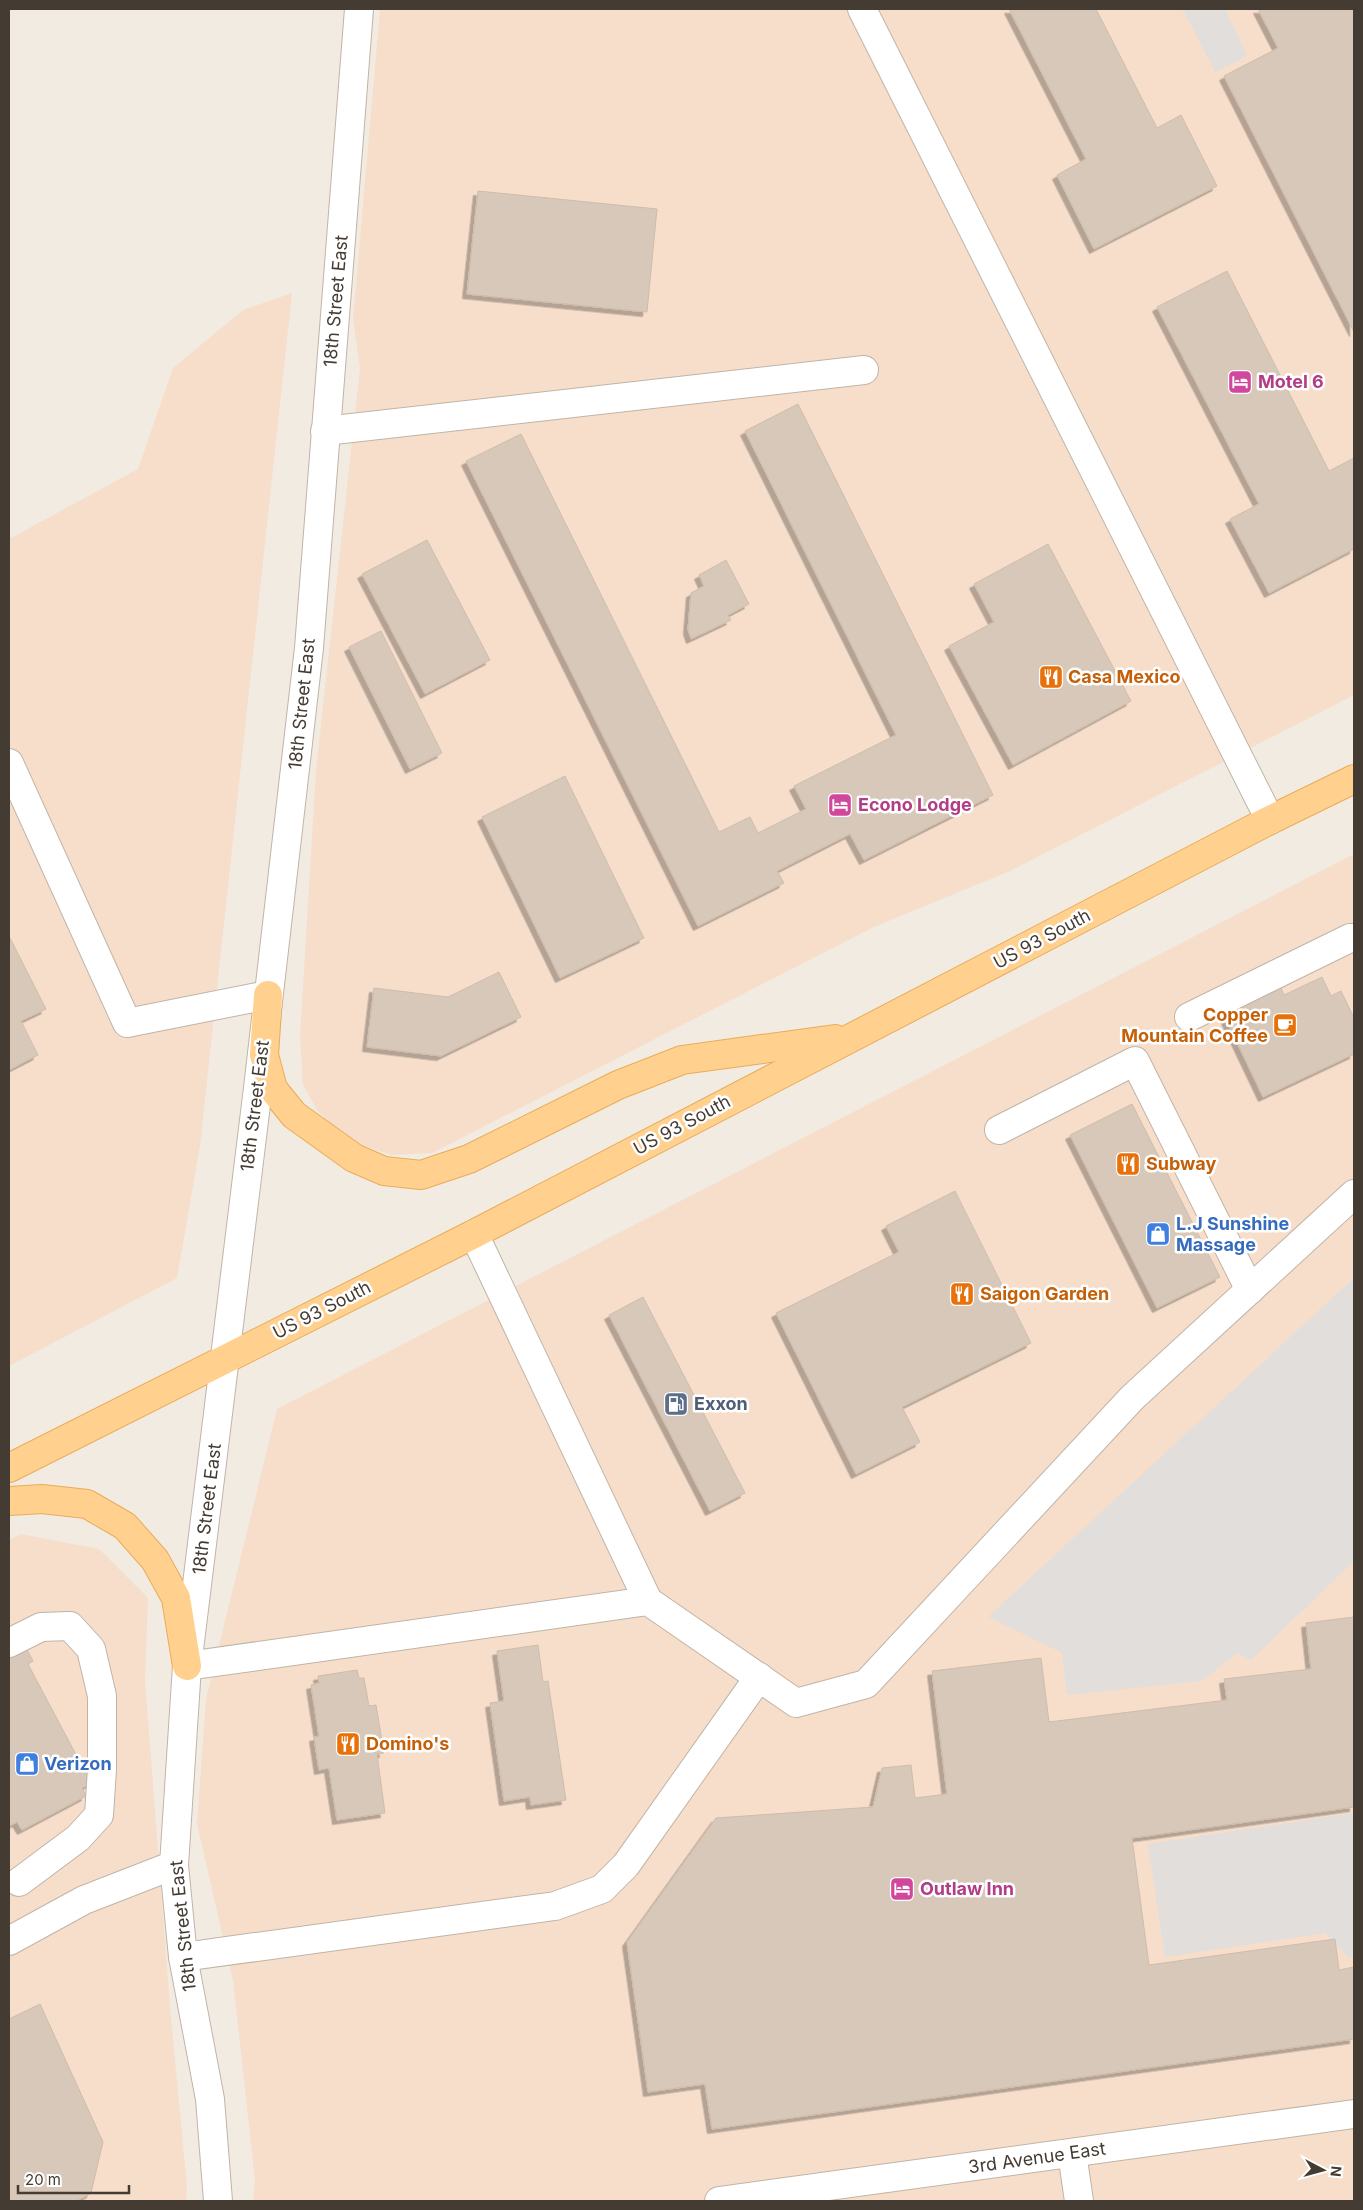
<svg xmlns="http://www.w3.org/2000/svg" width="1363" height="2210" font-family="Inter,sans-serif">
  <style>
    .commercial { fill: #f6decb }
    .parking { fill: #e2dedb }
    .building { fill: #d7c8ba; stroke: #cfbcaa; filter: url(#shadow) }
    .lines { fill: none; stroke-linecap: round; stroke-linejoin: round }
    .minor-casing { stroke: #c1b4a7; stroke-width: 30 }
    .major-casing { stroke: #e9ac59; stroke-width: 30 }
    .minor { stroke: #fff; stroke-width: 28 }
    .major { stroke: #ffd08e; stroke-width: 28 }
    .labels { text-anchor: middle; stroke-width: 5; stroke-linejoin: round; paint-order: stroke }
    .street-label { font-size: 18px; fill: #443b32; stroke: #fff }
    .hotel-label { font-size: 18px; font-weight: bold; fill: #b23c85; stroke: #fff; text-anchor: start }
    .food-label { font-size: 18px; font-weight: bold; fill: #c56008; stroke: #fff; text-anchor: start }
    .shop-label { font-size: 18px; font-weight: bold; fill: #366cbe; stroke: #fff; text-anchor: start }
    .service-label { font-size: 18px; font-weight: bold; fill: #4e5e75; stroke: #fff; text-anchor: start }
  </style>
  <defs>
    <filter id="shadow"><feDropShadow dx="-4.5" dy="4.5" stdDeviation="0" flood-color="#0004"/></filter>
  </defs>
  <rect width="100%" height="100%" fill="#f2ebe2"/>
  <g class="commercial">
    <path d="M 380,9 L 1354,9 L 1354,695 L 1010,871 L 874,927 L 432,1153 L 392,1155 L 363,1146 L 334,1127 L 317,1110 L 303,1084 L 300,1037 L 316,770 L 360,368 L 353,319 Z"/>
    <path d="M 292,293 L 200,1146 L 177,1278 L 9,1366 L 9,539 L 138,469 L 173,368 L 243,310 Z"/>
    <path d="M 1354,854 L 1354,2201 L 253,2201 L 255,2181 L 233,1981 L 197,1824 L 206,1699 L 277,1409 Z"/>
    <path d="M 21,1534 L 99,1549 L 148,1598 L 145,1680 L 170,2006 L 187,2187 L 186,2201 L 9,2201 L 9,1540 Z"/>
  </g>
  <g class="parking">
    <path d="M 1183,9 L 1225,9 L 1247,56 L 1215,72 Z"/>
    <path d="M 1354,1278 L 1354,1561 L 1251,1660 L 1237,1653 L 1202,1681 L 1067,1695 L 1062,1653 L 988,1617 Z"/>
    <path d="M 1354,1813 L 1354,1957 L 1349,1958 L 1325,1933 L 1165,1957 L 1148,1844 Z"/>
  </g>
  <g class="building">
    <path d="M 1009,9 L 1096,9 L 1157,128 L 1181,115 L 1217,186 L 1094,249 L 1057,175 L 1086,159 Z"/>
    <path d="M 1258,9 L 1354,9 L 1354,332 L 1224,76 L 1278,48 Z"/>
    <path d="M 478,191 L 657,209 L 647,312 L 467,294 Z"/>
    <path d="M 1227,271 L 1329,471 L 1354,458 L 1354,549 L 1269,593 L 1230,519 L 1259,504 L 1157,307 Z"/>
    <path d="M 798,404 L 993,795 L 864,860 L 850,834 L 777,871 L 784,883 L 698,926 L 466,461 L 521,434 L 719,832 L 750,817 L 758,833 L 806,809 L 794,786 L 896,735 L 745,431 Z"/>
    <path d="M 427,540 L 490,660 L 425,694 L 362,574 Z"/>
    <path d="M 1048,544 L 1131,701 L 1013,765 L 949,646 L 994,622 L 974,584 Z"/>
    <path d="M 726,560 L 749,604 L 728,615 L 731,620 L 691,639 L 688,630 L 691,593 L 704,586 L 699,575 Z"/>
    <path d="M 381,631 L 442,753 L 410,769 L 349,647 Z"/>
    <path d="M 565,776 L 644,938 L 560,978 L 482,817 Z"/>
    <path d="M 9,936 L 46,1009 L 21,1021 L 38,1055 L 9,1070 Z"/>
    <path d="M 499,972 L 521,1017 L 441,1056 L 367,1047 L 374,988 L 448,997 Z"/>
    <path d="M 1322,977 L 1331,996 L 1341,991 L 1354,1018 L 1354,1054 L 1263,1097 L 1223,1013 L 1280,986 L 1284,995 Z"/>
    <path d="M 1132,1104 L 1220,1277 L 1157,1308 L 1070,1135 Z"/>
    <path d="M 955,1191 L 1031,1343 L 902,1407 L 920,1442 L 856,1474 L 776,1313 L 899,1252 L 886,1226 Z"/>
    <path d="M 643,1297 L 745,1493 L 710,1511 L 609,1315 Z"/>
    <path d="M 1354,1617 L 1354,1807 L 1132,1838 L 1149,1965 L 1335,1939 L 1339,1970 L 1354,1967 L 1354,2039 L 712,2129 L 705,2084 L 648,2092 L 627,1942 L 716,1818 L 873,1807 L 882,1768 L 911,1765 L 915,1798 L 947,1794 L 932,1671 L 1041,1658 L 1049,1722 L 1227,1700 L 1224,1679 L 1311,1669 L 1306,1623 Z"/>
    <path d="M 21,1638 L 33,1661 L 28,1664 L 91,1783 L 82,1788 L 86,1796 L 22,1830 L 17,1822 L 9,1826 L 9,1645 Z"/>
    <path d="M 538,1645 L 543,1682 L 548,1681 L 566,1800 L 531,1805 L 530,1797 L 504,1801 L 490,1703 L 504,1701 L 497,1651 Z"/>
    <path d="M 357,1670 L 359,1678 L 364,1678 L 369,1706 L 376,1705 L 384,1753 L 377,1754 L 385,1813 L 337,1820 L 329,1768 L 319,1770 L 314,1737 L 319,1736 L 311,1685 L 319,1683 L 318,1676 Z"/>
    <path d="M 40,2004 L 103,2142 L 91,2193 L 77,2201 L 9,2201 L 9,2019 Z"/>
  </g>
  <g class="lines">
    <defs>
      <g id="minor">
        <path d="M 862,9 L 1270,820"/>
        <path d="M 325,431 L 864,370"/>
        <path d="M 9,763 L 127,1023 L 268,995"/>
        <path d="M 1189,1017 L 1350,938 L 1354,938"/>
        <path d="M 999,1130 L 1135,1061 L 1250,1290"/>
        <path d="M 474,1234 L 648,1601 L 796,1703 L 866,1684 L 1132,1398 L 1354,1194"/>
        <path d="M 9,1643 L 41,1627 L 70,1626 L 91,1649 L 102,1696 L 102,1769 L 99,1815 L 78,1838 L 19,1882"/>
        <path d="M 187,1666 L 648,1601"/>
        <path d="M 9,1941 L 84,1900 L 174,1865"/>
        <path d="M 183,1957 L 555,1906 L 602,1889 L 626,1865 L 759,1677"/>
        <path d="M 1072,2153 L 1079,2201"/>
        <path d="M 218,2201 L 210,2099 L 183,1957 L 174,1865 L 187,1666 L 258,1088 L 309,648 L 359,9"/>
        <path d="M 719,2201 L 1354,2114"/>
      </g>
      <g id="major">
        <path d="M 268,995 L 264,1055 L 273,1089 L 294,1115 L 354,1158 L 384,1171 L 421,1175 L 469,1159 L 618,1085 L 682,1060 L 835,1039"/>
        <path d="M 9,1468 L 474,1234 L 1270,820 L 1354,779"/>
        <path d="M 9,1501 L 42,1499 L 87,1504 L 125,1526 L 155,1560 L 176,1598 L 187,1666"/>
      </g>
    </defs>
    <use href="#minor" class="minor-casing"/>
    <use href="#major" class="major-casing"/>
    <use href="#minor" class="minor"/>
    <use href="#major" class="major"/>
  </g>
  <defs>
    <symbol id="hotel-square" viewBox="-11 -11 22 22"><rect x="-9" y="-9" width="18" height="18" rx="4" fill="#d1479c" stroke="#fff"/><path d="M-6-4.5h1.5V1H6V5H4.5V3h-9V5H-6ZM-4 0a1.8 1.8 0 1 1 3.6 0ZM.5 0V-2.5h3Q6-2.5 6 0Z" fill="#fff"/></symbol>
    <symbol id="restaurant-square" viewBox="-11 -11 22 22"><rect x="-9" y="-9" width="18" height="18" rx="4" fill="#e8710a" stroke="#fff"/><path d="M-5-6h1v4h1v-4h1v4h1v-4h1v5L-1.5 .5V6h-2V.5L-5-1ZM5-6V6H3V1.5H1.5Q1.5-4 5-6Z" fill="#fff"/></symbol>
    <symbol id="cafe-square" viewBox="-11 -11 22 22"><rect x="-9" y="-9" width="18" height="18" rx="4" fill="#e8710a" stroke="#fff"/><path d="M-5.5-4.5H6V0H3Q3 3.5 0 3.5H-2.5Q-5.5 3.5-5.5 0ZM3-3.2v2h1.7v-2ZM-6 4.5H4V6H-6Z" fill="#fff"/></symbol>
    <symbol id="shop-square" viewBox="-11 -11 22 22"><rect x="-9" y="-9" width="18" height="18" rx="4" fill="#3f7fe0" stroke="#fff"/><path d="M-5-2.5h2.3a2.7 3.5 0 0 1 5.4 0H5L5.5 6h-11ZM-1.5-2.5h3a1.5 2.3 0 0 0-3 0Z" fill="#fff"/></symbol>
    <symbol id="fuel-square" viewBox="-11 -11 22 22"><rect x="-9" y="-9" width="18" height="18" rx="4" fill="#5c6f8a" stroke="#fff"/><path d="M-5.5-6h7V0h2V4h1.3V-2.5L3-4.5l.8-.8L6-3V5H2.5V1h-1V6h-7ZM-4.2-4.7v3.2H.2V-4.7Z" fill="#fff"/></symbol>
  </defs>
  <g fill-rule="evenodd">
    <use href="#hotel-square" x="1226" y="368" width="28" height="28"/>
    <use href="#restaurant-square" x="1037" y="663" width="28" height="28"/>
    <use href="#hotel-square" x="826" y="791" width="28" height="28"/>
    <use href="#cafe-square" x="1271" y="1011" width="28" height="28"/>
    <use href="#restaurant-square" x="1114" y="1150" width="28" height="28"/>
    <use href="#shop-square" x="1144" y="1220" width="28" height="28"/>
    <use href="#restaurant-square" x="948" y="1280" width="28" height="28"/>
    <use href="#fuel-square" x="662" y="1390" width="28" height="28"/>
    <use href="#restaurant-square" x="334" y="1730" width="28" height="28"/>
    <use href="#shop-square" x="13" y="1750" width="28" height="28"/>
    <use href="#hotel-square" x="888" y="1875" width="28" height="28"/>
  </g>
  <g class="labels">
    <g class="street-label">
      <text transform="translate(336 301) rotate(-85)" y="6">18th Street East</text>
      <text transform="translate(302 704) rotate(-84)" y="6">18th Street East</text>
      <text transform="translate(1042 939) rotate(-28)" y="6">US 93 South</text>
      <text transform="translate(255 1106) rotate(-83)" y="6">18th Street East</text>
      <text transform="translate(682 1125) rotate(-28)" y="6">US 93 South</text>
      <text transform="translate(322 1310) rotate(-27)" y="6">US 93 South</text>
      <text transform="translate(207 1509) rotate(-83)" y="6">18th Street East</text>
      <text transform="translate(183 1926) rotate(-96)" y="6">18th Street East</text>
      <text transform="translate(1037 2158) rotate(-8)" y="6">3rd Avenue East</text>
    </g>
    <g class="hotel-label">
      <text x="1258" y="388">Motel 6</text>
      <text x="858" y="811">Econo Lodge</text>
      <text x="920" y="1895">Outlaw Inn</text>
    </g>
    <g class="food-label">
      <text x="1068" y="683">Casa Mexico</text>
      <text x="1268" y="1021" text-anchor="end">Copper<tspan x="1268" dy="21">Mountain Coffee</tspan></text>
      <text x="1146" y="1170">Subway</text>
      <text x="980" y="1300">Saigon Garden</text>
      <text x="366" y="1750">Domino's</text>
    </g>
    <g class="shop-label">
      <text x="1176" y="1230">L.J Sunshine<tspan x="1176" dy="21">Massage</tspan></text>
      <text x="44" y="1770">Verizon</text>
    </g>
    <g class="service-label">
      <text x="694" y="1410">Exxon</text>
    </g>
  </g>
  <rect width="1363" height="2210" fill="none" stroke="#443b32" stroke-width="20"/>
  <g transform="translate(1323 2170) rotate(96)" stroke="#ffffff" stroke-width="4" paint-order="stroke">
  <path d="M0-4L9 19L0 12L-9 19Z" fill="#443b32"/>
  <text y="-8" font-size="14" font-weight="bold" text-anchor="middle" fill="#443b32">N</text>
  </g>
  <path d="M18 2185v8h111v-8" fill="none" stroke="#443b32" stroke-width="2.5"/>
  <text x="25" y="2185" font-size="15" fill="#443b32" stroke="#ffffff" stroke-width="4" paint-order="stroke">20 m</text>
</svg>
